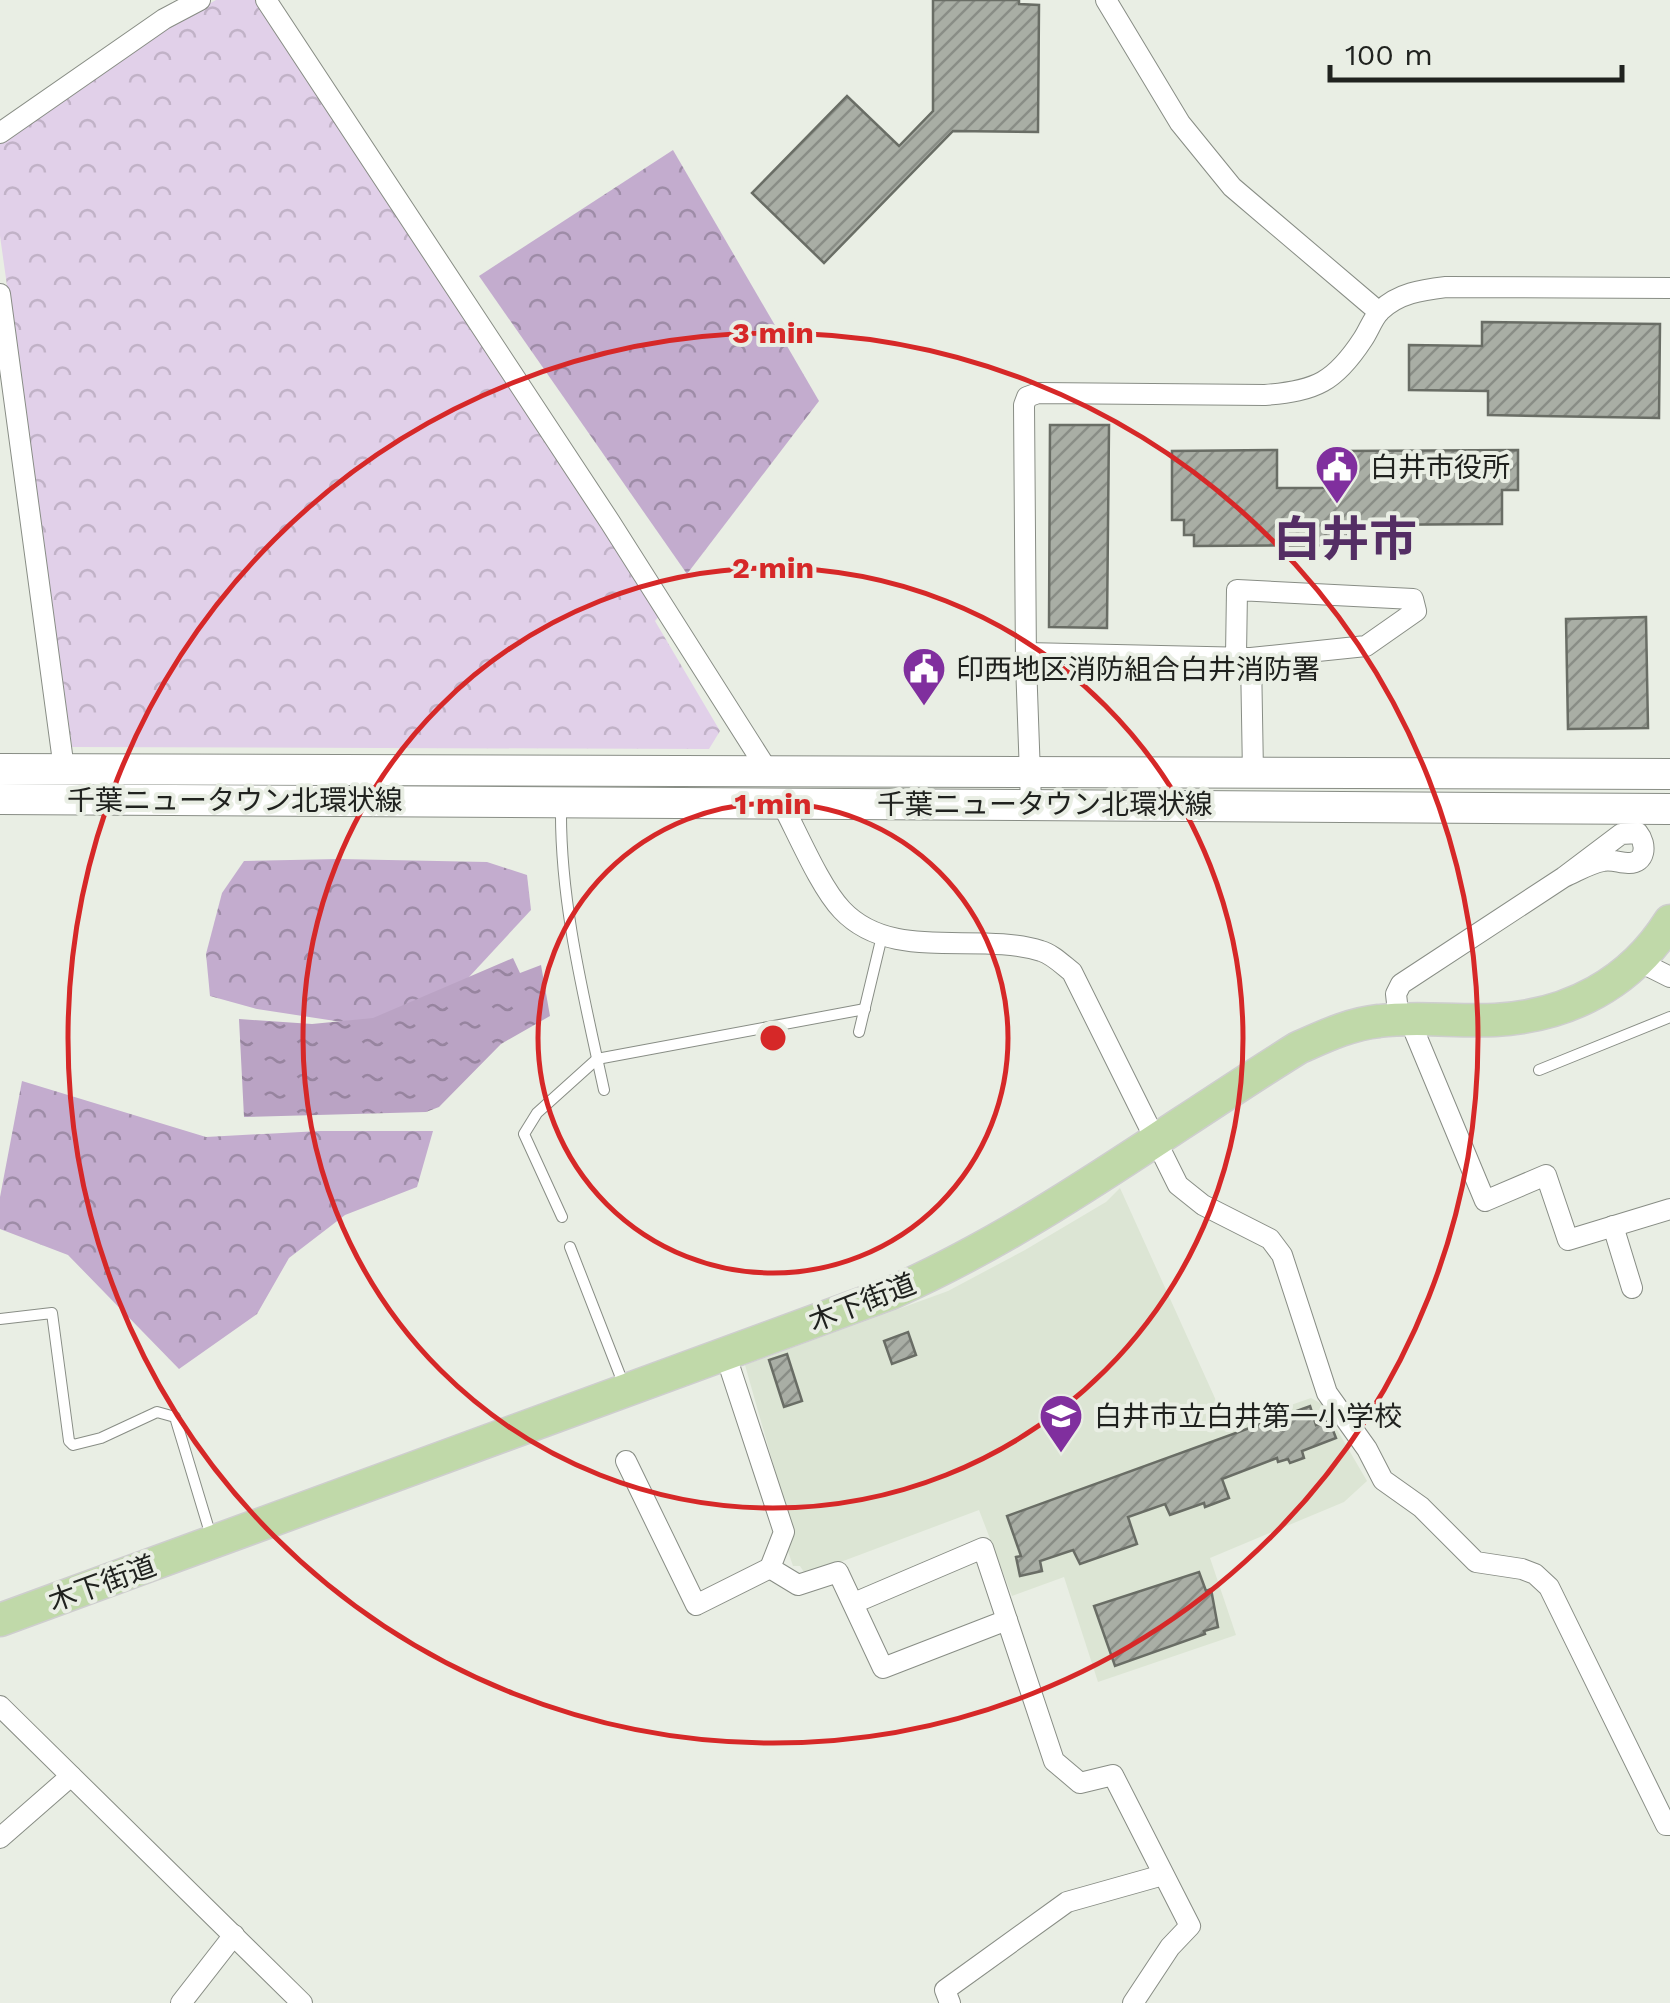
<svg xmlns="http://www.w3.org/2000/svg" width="1670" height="2003" font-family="'Work Sans','Noto Sans JP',sans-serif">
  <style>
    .built { fill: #dce5d4 }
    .forest { fill: url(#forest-crowns) }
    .park { fill: url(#park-crowns) }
    .water { fill: url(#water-ripples) }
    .building { fill: url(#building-hatch); stroke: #696d65; stroke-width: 2.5 }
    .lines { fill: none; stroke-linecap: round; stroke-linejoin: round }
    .service-casing { stroke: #888d85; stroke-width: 12 }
    .minor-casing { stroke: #888d85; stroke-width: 22 }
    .secondary-casing { stroke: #888d85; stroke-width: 32 }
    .primary-casing { stroke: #cecece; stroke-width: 35 }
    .service { stroke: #fff; stroke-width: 10 }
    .minor { stroke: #fff; stroke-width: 20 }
    .secondary { stroke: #fff; stroke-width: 30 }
    .primary { stroke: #c0d9a9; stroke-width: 32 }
    .ring { fill: none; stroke: #d62828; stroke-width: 5 }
    .labels { text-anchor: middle; stroke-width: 8; stroke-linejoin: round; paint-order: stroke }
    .poi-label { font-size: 28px; fill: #20221f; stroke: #e9eee4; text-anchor: start }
    .street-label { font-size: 28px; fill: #20221f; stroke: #e9eee4 }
    .town-label { font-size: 48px; font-weight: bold; fill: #542e64; stroke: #e9eee4 }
    .centre { fill: #d62828; stroke: #e9eee4; stroke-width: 5 }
    .ring-label { font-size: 30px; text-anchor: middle; font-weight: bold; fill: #d62828; stroke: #e9eee4; stroke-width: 8; stroke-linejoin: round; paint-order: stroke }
  </style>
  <defs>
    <pattern id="forest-crowns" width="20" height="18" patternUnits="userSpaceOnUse" patternTransform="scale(2.5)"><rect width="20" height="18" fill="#c3acce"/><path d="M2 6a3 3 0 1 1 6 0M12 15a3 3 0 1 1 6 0" fill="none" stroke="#9e8ca7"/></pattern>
    <pattern id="park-crowns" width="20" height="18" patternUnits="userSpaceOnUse" patternTransform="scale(2.5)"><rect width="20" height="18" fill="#e1d0e9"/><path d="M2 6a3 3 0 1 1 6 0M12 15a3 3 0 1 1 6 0" fill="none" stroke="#c1b2c7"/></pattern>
    <pattern id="water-ripples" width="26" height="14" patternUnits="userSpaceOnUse" patternTransform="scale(2.5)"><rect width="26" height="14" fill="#baa3c4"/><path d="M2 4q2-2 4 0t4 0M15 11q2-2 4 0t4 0" fill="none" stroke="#97849f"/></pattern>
    <pattern id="building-hatch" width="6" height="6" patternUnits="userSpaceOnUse" patternTransform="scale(2.5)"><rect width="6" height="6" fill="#a9aea5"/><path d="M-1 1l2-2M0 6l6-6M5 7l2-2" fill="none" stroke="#898d86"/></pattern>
  </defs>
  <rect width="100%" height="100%" fill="#e9eee4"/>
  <path class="built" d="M 1120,1188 L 1228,1427 L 1311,1398 L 1322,1404 L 1367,1481 L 1344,1502 L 1210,1558 L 1236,1635 L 1098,1682 L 1064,1577 L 1012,1596 L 979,1510 L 806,1575 L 800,1566 L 793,1566 L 787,1548 L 793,1534 L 745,1365 L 948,1291 L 1025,1250 L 1106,1202 Z"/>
  <g class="forest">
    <path d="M 673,150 L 819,401 L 687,574 L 479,276 Z"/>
    <path d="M 339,859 L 487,862 L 527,875 L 531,910 L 469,977 L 394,1030 L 257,1009 L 210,996 L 206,954 L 222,893 L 244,861 Z"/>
    <path d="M 22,1081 L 206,1137 L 320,1131 L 433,1131 L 417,1187 L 345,1215 L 289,1258 L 257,1314 L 179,1369 L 68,1255 L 0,1229 L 0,1197 Z"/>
  </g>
  <path class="park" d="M 216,0 L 255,0 L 660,615 L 655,621 L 720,731 L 709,749 L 72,747 L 0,236 L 0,142 L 171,25 Z"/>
  <path class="water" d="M 513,958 L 520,973 L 541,965 L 550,1016 L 501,1044 L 439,1107 L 426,1112 L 244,1117 L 239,1019 L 312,1024 L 373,1018 Z"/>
  <g class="building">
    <path d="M 933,0 L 1019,0 L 1019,4 L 1039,5 L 1038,132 L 953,131 L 824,263 L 752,193 L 847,96 L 899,146 L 933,111 Z"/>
    <path d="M 1482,322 L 1660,324 L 1659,418 L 1488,415 L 1488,391 L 1409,390 L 1409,345 L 1482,346 Z"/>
    <path d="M 1050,425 L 1109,425 L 1107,628 L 1049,627 Z"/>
    <path d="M 1277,450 L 1277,488 L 1342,488 L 1342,451 L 1518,450 L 1518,490 L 1502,490 L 1502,524 L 1347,525 L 1348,545 L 1194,546 L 1194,535 L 1184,535 L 1184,520 L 1172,520 L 1172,451 Z"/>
    <path d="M 1646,617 L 1648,728 L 1568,729 L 1566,619 Z"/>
    <path d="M 908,1332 L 916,1355 L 892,1364 L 884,1341 Z"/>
    <path d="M 787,1354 L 802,1401 L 784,1407 L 769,1360 Z"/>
    <path d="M 1310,1406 L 1316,1425 L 1329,1420 L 1336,1438 L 1302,1451 L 1304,1458 L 1290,1463 L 1288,1459 L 1278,1462 L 1277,1458 L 1222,1479 L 1229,1498 L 1205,1507 L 1204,1503 L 1170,1515 L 1165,1504 L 1128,1517 L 1137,1544 L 1080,1564 L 1073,1550 L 1040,1561 L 1042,1571 L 1020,1576 L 1016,1557 L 1021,1556 L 1007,1516 Z"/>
    <path d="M 1199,1572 L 1206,1591 L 1211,1589 L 1218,1627 L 1204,1631 L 1205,1634 L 1115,1666 L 1094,1606 Z"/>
  </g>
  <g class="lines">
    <defs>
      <g id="service">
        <path d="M 561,808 C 560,903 584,997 604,1090"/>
        <path d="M 859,1032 L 882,936"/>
        <path d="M 1539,1070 L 1670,1017"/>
        <path d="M 562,1217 L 524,1134 L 537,1113 L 597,1059 L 865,1009"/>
        <path d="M 570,1247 L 625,1388"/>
        <path d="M 0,1319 L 52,1313 L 69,1441 L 73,1445 L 101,1438 L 157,1412 L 175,1417 L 211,1536"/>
      </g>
      <g id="minor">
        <path d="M 266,0 L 610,522 L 768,771"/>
        <path d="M 1106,0 L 1180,123 L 1232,187 L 1379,312"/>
        <path d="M 0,133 L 164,19 L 200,0"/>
        <path d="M 0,294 L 64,769"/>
        <path d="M 1026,653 L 1251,658 L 1366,646 L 1416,611 L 1413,599 L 1237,590 L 1236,655"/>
        <path d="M 1251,658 L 1253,773"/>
        <path d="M 781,802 C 797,832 820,887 842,910 C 892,963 977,931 1041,951 C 1052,954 1063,965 1072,972 L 1178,1185 L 1203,1205 L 1270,1239 L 1282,1255 L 1327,1393 L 1367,1449 L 1383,1480 L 1421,1507 L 1476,1562 L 1522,1569 L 1535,1574 L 1549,1587 L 1666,1825 L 1670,1825"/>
        <path d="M 1031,803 L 1026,663 L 1024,405 L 1027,397 L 1038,393 L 1265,395 C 1316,391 1335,382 1363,339 C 1369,330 1373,318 1380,311 C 1398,293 1422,290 1446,287 L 1670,288"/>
        <path d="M 1640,962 L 1670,977"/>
        <path d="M 1399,1021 L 1396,994 L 1401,984 L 1564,877 L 1621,834 L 1638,833 C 1647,844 1646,864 1628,863 C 1620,863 1612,859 1603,861 C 1590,863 1576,872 1564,877"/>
        <path d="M 1410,1021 L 1485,1201 L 1546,1175 L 1568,1240 L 1670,1209"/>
        <path d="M 1613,1226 L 1632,1288"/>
        <path d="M 725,1353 L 784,1532 L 770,1568 L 798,1585 L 838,1572 L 883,1668 L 1007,1620"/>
        <path d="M 626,1461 L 696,1605 L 770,1568"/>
        <path d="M 854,1603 L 983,1548 L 1054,1761 L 1080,1783 L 1113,1775 L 1190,1926 L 1170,1947 L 1133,2003"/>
        <path d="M 0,1706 L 302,2003"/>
        <path d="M 0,1838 L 71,1776"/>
        <path d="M 181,2003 L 234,1935"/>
        <path d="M 950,2003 L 945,1990 L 1067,1902 L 1163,1875"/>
      </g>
      <g id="secondary">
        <path d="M 0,769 L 1670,774"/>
        <path d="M 0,799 L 1670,809"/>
      </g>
      <path id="primary" d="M 0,1620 L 891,1293 C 1036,1229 1164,1131 1298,1048 C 1325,1036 1350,1024 1379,1021 C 1417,1016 1457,1022 1495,1020 C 1569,1016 1631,983 1670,921"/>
    </defs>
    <use href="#service" class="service-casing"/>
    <use href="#minor" class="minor-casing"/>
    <use href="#secondary" class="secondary-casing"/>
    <use href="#primary" class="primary-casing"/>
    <use href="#service" class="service"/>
    <use href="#minor" class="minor"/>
    <use href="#secondary" class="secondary"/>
    <use href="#primary" class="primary"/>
  </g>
  <g class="ring">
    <circle cx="773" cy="1038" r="235"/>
    <circle cx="773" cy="1038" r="470"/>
    <circle cx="773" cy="1038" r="705"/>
  </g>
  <defs>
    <symbol id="civic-pin" viewBox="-11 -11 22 30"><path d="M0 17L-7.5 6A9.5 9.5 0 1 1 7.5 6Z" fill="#802f9e" stroke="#e9eee4"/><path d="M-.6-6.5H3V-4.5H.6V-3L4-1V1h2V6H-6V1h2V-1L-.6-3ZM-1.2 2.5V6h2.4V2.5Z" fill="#fff"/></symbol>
    <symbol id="school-pin" viewBox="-11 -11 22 30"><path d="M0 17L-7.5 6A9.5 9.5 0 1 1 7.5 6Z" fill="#802f9e" stroke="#e9eee4"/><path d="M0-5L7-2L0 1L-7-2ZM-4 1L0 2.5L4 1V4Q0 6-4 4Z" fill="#fff"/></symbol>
  </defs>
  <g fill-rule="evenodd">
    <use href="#civic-pin" x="1312" y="442" width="50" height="68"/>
    <use href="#civic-pin" x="899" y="644" width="50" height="68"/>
    <use href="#school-pin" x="1036" y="1391" width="50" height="68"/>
  </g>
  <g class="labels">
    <g class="poi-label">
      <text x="1370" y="477">白井市役所</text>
      <text x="956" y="679">印西地区消防組合白井消防署</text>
      <text x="1094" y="1426">白井市立白井第一小学校</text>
    </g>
    <g class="street-label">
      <text x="235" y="810">千葉ニュータウン北環状線</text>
      <text x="1045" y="814">千葉ニュータウン北環状線</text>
      <text transform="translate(862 1302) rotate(-21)" y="10">木下街道</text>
      <text transform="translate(102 1583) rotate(-20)" y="10">木下街道</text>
    </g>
    <g class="town-label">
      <text x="1345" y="556">白井市</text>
    </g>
  </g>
  <circle cx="773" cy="1038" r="15" class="centre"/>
  <g class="ring-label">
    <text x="773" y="343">3 min</text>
    <text x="773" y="578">2 min</text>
    <text x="773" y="814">1 min</text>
  </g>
  <path d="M1330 65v15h292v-15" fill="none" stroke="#20221f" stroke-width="5"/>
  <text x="1345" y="65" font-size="30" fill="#20221f" stroke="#e9eee4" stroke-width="8" paint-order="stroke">100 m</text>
</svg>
